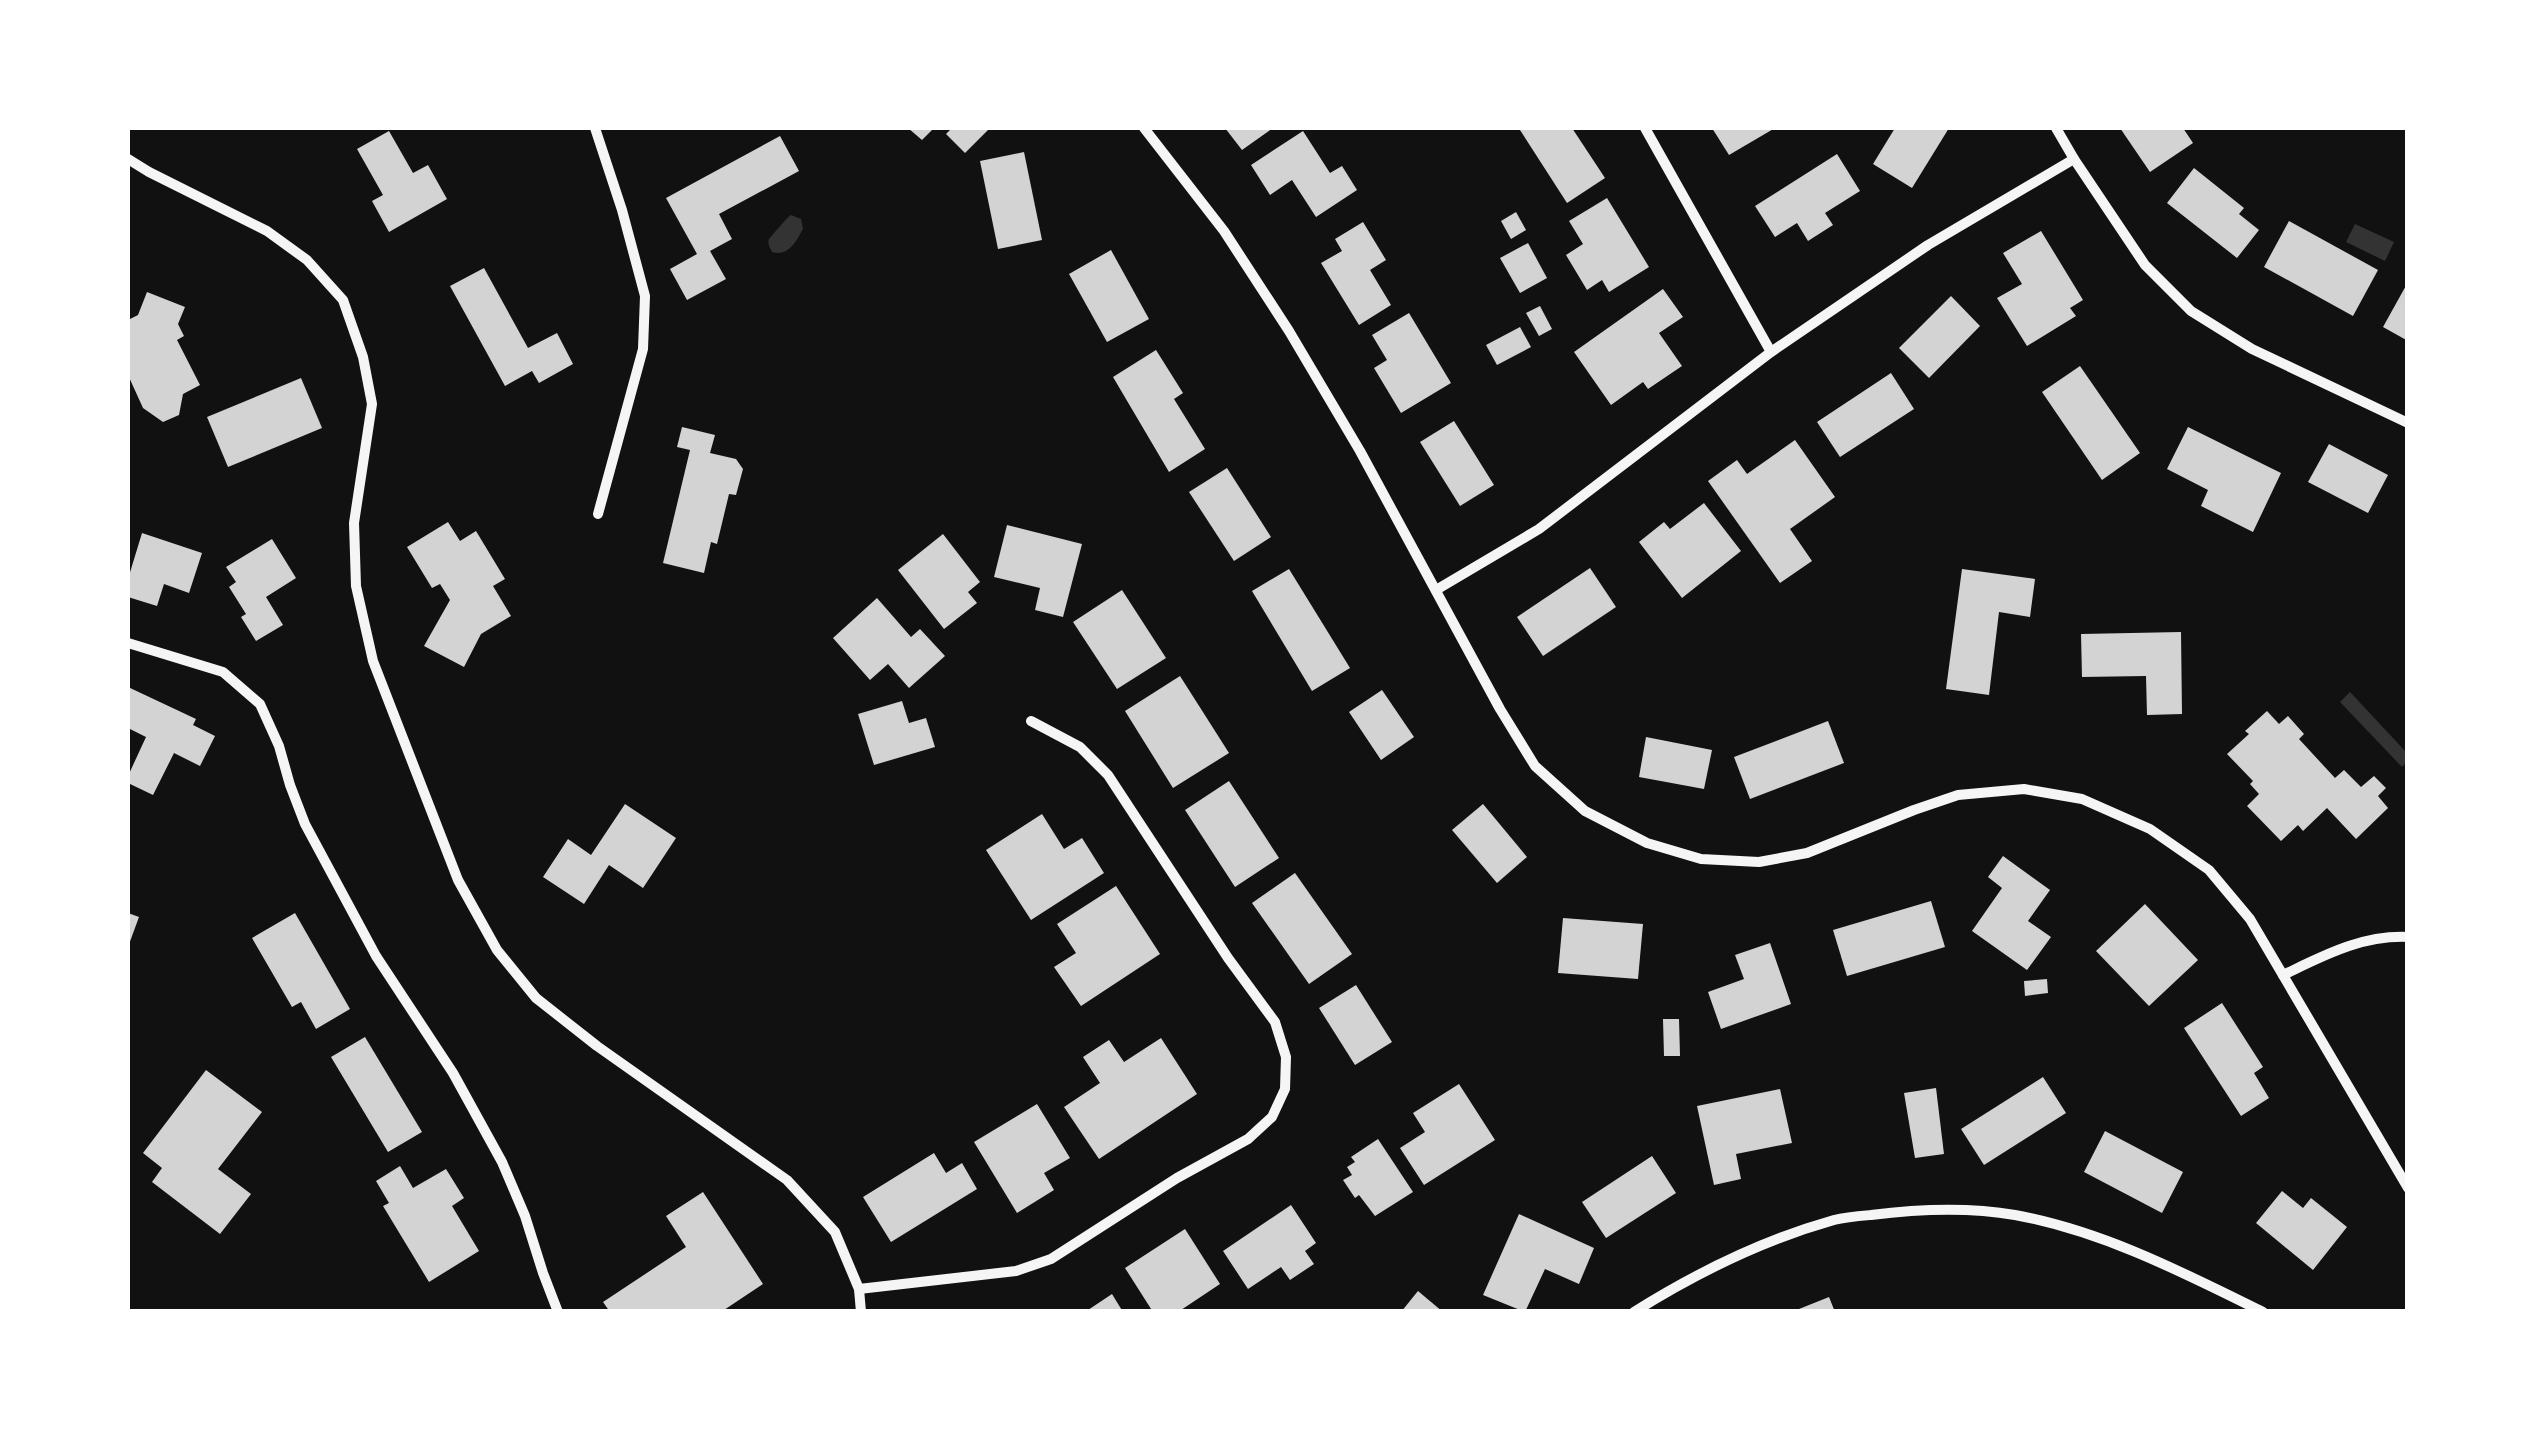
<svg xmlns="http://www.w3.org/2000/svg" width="2535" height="1439" font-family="Mulish,sans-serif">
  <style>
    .water { fill: #333 }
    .building { fill: #d3d3d3 }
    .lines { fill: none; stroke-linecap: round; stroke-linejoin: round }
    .minor { stroke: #f5f5f5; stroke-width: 10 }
  </style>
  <rect width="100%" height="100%" fill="#111"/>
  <g class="water">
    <path d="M 791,215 L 801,219 L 803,229 C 796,241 789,257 772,252 C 770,248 767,244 769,239 C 771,237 788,216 791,215 Z"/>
    <path d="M 2355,224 L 2394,242 L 2385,261 L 2346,242 Z"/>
    <path d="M 2350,692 L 2407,753 L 2407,762 L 2402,767 L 2340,702 Z"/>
  </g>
  <g class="building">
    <path d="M 908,128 L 934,128 L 922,140 Z"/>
    <path d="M 952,128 L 990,128 L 965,153 L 946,134 Z"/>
    <path d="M 1225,128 L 1273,128 L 1242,150 Z"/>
    <path d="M 1523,128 L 1572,128 L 1605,178 L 1567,203 L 1520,130 Z"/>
    <path d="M 1712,128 L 1775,128 L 1729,155 Z"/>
    <path d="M 1895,128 L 1949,128 L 1912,188 L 1873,164 Z"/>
    <path d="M 2120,128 L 2183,128 L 2193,143 L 2150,172 Z"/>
    <path d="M 389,131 L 413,173 L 428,165 L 447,199 L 389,232 L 372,201 L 383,195 L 357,149 Z"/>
    <path d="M 1303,131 L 1330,173 L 1342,166 L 1357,190 L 1316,217 L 1292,180 L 1270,195 L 1251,165 Z"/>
    <path d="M 780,136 L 799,171 L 719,214 L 732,239 L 710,251 L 726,279 L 687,300 L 670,269 L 697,254 L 666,198 Z"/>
    <path d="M 1024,152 L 1042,240 L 998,249 L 980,161 Z"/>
    <path d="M 1837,154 L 1860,191 L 1825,213 L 1833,225 L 1808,241 L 1797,223 L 1775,237 L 1755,206 Z"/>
    <path d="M 2194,168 L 2244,208 L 2239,214 L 2259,230 L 2237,258 L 2167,203 Z"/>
    <path d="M 1607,198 L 1649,267 L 1609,292 L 1602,280 L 1587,290 L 1566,255 L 1583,244 L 1569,221 Z"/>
    <path d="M 1516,212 L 1526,230 L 1511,239 L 1501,221 Z"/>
    <path d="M 2289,221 L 2378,270 L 2353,316 L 2264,267 Z"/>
    <path d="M 1363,222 L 1386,260 L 1370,270 L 1391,305 L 1359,325 L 1321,263 L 1342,251 L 1335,239 Z"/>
    <path d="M 2041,231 L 2083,300 L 2070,308 L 2076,316 L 2027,346 L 1997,298 L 2022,284 L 2003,253 Z"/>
    <path d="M 1528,243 L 1547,278 L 1520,293 L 1500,258 Z"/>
    <path d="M 1111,250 L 1149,319 L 1107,342 L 1069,274 Z"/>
    <path d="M 484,268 L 528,348 L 557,333 L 573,364 L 539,383 L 532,371 L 505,386 L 450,286 Z"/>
    <path d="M 2408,282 L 2408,341 L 2383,327 Z"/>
    <path d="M 1663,289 L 1683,317 L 1659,333 L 1682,366 L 1648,389 L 1643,382 L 1611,405 L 1574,352 Z"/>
    <path d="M 147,292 L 185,307 L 178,324 L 184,336 L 177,340 L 200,385 L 183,394 L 179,415 L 163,422 L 143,408 L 128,375 L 128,320 L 138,315 Z"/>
    <path d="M 1951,296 L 1980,326 L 1929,378 L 1899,348 Z"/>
    <path d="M 1540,306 L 1552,329 L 1539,336 L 1526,313 Z"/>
    <path d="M 1409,313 L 1451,383 L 1401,413 L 1374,368 L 1387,360 L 1372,335 Z"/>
    <path d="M 1520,327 L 1531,347 L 1497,365 L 1486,345 Z"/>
    <path d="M 1156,350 L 1183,393 L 1174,399 L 1205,449 L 1169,472 L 1113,377 Z"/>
    <path d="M 2080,366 L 2140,453 L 2102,480 L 2042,392 Z"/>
    <path d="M 1891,373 L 1914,409 L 1840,457 L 1817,422 Z"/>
    <path d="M 301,378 L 322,428 L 228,467 L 207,417 Z"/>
    <path d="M 1454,421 L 1494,485 L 1460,506 L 1420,442 Z"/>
    <path d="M 682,427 L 715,435 L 710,453 L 736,459 L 743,469 L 736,495 L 729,494 L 717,544 L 711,542 L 704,573 L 663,563 L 690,450 L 677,447 Z"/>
    <path d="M 2188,427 L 2281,473 L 2253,532 L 2201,506 L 2208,490 L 2167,469 Z"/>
    <path d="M 1795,440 L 1835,497 L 1790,529 L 1812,561 L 1780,583 L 1708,481 L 1737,460 L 1747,474 Z"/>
    <path d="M 2329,444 L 2388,475 L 2368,513 L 2308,482 Z"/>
    <path d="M 1227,468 L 1271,537 L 1234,561 L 1189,492 Z"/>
    <path d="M 1704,503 L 1741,551 L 1682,598 L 1639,542 L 1664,522 L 1670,529 Z"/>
    <path d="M 448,522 L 460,541 L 476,531 L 505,579 L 493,586 L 511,616 L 481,634 L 464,667 L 424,646 L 450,600 L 440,584 L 432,588 L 407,547 Z"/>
    <path d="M 1007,525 L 1082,544 L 1063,617 L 1035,610 L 1040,588 L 994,577 Z"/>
    <path d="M 142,533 L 202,553 L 189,593 L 164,584 L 157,606 L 128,597 L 128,579 Z"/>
    <path d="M 943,534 L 980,582 L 968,592 L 977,603 L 944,629 L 898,570 Z"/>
    <path d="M 272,539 L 296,578 L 266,597 L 283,625 L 256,641 L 241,617 L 246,614 L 229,587 L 236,582 L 226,567 Z"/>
    <path d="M 1590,568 L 1616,607 L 1543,656 L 1517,617 Z"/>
    <path d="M 1289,569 L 1350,668 L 1312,691 L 1252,591 Z"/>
    <path d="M 1962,569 L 2035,579 L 2030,617 L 1999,612 L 1989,695 L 1946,689 Z"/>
    <path d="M 1122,590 L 1166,658 L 1117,689 L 1073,622 Z"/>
    <path d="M 877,598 L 911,637 L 920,629 L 945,656 L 909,688 L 888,664 L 870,680 L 833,638 Z"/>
    <path d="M 2181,632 L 2182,714 L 2147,715 L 2146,676 L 2082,677 L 2081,634 Z"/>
    <path d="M 1180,676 L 1229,753 L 1173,788 L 1125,711 Z"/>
    <path d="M 128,687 L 196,719 L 193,725 L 215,736 L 200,766 L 174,753 L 153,795 L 128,783 L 128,776 L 146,737 L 128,728 Z"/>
    <path d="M 1382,690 L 1414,737 L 1381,760 L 1349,712 Z"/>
    <path d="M 902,701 L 909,723 L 926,718 L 935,747 L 874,765 L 858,714 Z"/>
    <path d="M 2267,711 L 2279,724 L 2288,716 L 2304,734 L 2299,739 L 2335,778 L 2344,770 L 2361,787 L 2374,776 L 2386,788 L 2378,796 L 2388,808 L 2356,839 L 2327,808 L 2303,831 L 2298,825 L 2281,841 L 2247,806 L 2259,794 L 2250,784 L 2253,781 L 2227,754 L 2249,734 L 2245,731 Z"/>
    <path d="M 1828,721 L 1844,763 L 1750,799 L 1734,757 Z"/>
    <path d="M 1646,737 L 1712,750 L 1704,789 L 1639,777 Z"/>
    <path d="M 1229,781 L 1279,858 L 1235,887 L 1185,810 Z"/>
    <path d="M 625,804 L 676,838 L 643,888 L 609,865 L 584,904 L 543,877 L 568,839 L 591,855 Z"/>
    <path d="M 1483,804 L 1527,857 L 1497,883 L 1452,830 Z"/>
    <path d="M 1042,814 L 1064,849 L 1082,838 L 1104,873 L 1031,920 L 986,850 Z"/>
    <path d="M 2003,856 L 2050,890 L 2028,921 L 2051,937 L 2027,970 L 1972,931 L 2002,888 L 1988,877 Z"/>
    <path d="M 1295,873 L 1352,954 L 1309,984 L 1252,903 Z"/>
    <path d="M 1116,886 L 1160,954 L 1081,1006 L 1054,967 L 1076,953 L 1057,924 Z"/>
    <path d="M 1931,901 L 1945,947 L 1847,976 L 1833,930 Z"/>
    <path d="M 2145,904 L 2198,960 L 2149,1006 L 2096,951 Z"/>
    <path d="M 128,913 L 139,917 L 128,947 Z"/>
    <path d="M 295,913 L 350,1009 L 316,1029 L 301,1002 L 292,1007 L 252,938 Z"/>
    <path d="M 1563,918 L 1643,924 L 1638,979 L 1558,973 Z"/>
    <path d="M 1770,943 L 1791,1004 L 1721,1029 L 1708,992 L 1744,979 L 1735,955 Z"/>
    <path d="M 2047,979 L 2048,993 L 2025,996 L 2024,981 Z"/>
    <path d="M 1356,985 L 1392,1042 L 1355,1065 L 1319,1008 Z"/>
    <path d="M 2222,1003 L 2263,1067 L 2254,1073 L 2269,1098 L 2241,1116 L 2184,1028 Z"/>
    <path d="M 1663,1019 L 1679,1019 L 1680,1056 L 1664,1056 Z"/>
    <path d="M 365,1037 L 422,1132 L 388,1152 L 331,1057 Z"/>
    <path d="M 1161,1038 L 1197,1094 L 1099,1159 L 1064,1107 L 1100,1083 L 1083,1057 L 1109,1040 L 1124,1062 Z"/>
    <path d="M 206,1070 L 262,1112 L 218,1169 L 251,1194 L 220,1234 L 152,1182 L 162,1168 L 143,1153 Z"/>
    <path d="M 2043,1077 L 2066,1113 L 1984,1165 L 1961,1129 Z"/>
    <path d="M 1459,1084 L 1495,1140 L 1424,1185 L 1400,1148 L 1425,1132 L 1413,1113 Z"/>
    <path d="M 1936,1088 L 1944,1154 L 1915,1158 L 1904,1093 Z"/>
    <path d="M 1780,1089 L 1792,1143 L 1736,1154 L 1741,1179 L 1714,1185 L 1697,1106 Z"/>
    <path d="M 1037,1104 L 1070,1158 L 1044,1173 L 1054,1190 L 1017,1213 L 974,1142 Z"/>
    <path d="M 2105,1131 L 2183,1172 L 2162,1213 L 2084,1172 Z"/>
    <path d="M 1378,1139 L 1413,1192 L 1375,1216 L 1359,1195 L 1355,1198 L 1343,1180 L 1352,1175 L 1347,1167 L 1355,1162 L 1351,1157 Z"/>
    <path d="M 934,1153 L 946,1173 L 962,1163 L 977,1189 L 891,1242 L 863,1197 Z"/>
    <path d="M 1652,1156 L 1676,1193 L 1606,1238 L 1582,1202 Z"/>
    <path d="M 400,1166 L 413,1188 L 446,1169 L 464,1198 L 452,1206 L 479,1251 L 429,1282 L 383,1206 L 389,1203 L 376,1181 Z"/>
    <path d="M 2282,1191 L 2303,1208 L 2311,1198 L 2347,1227 L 2313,1270 L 2256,1223 Z"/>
    <path d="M 703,1192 L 763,1284 L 721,1312 L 610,1312 L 603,1302 L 686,1247 L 666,1216 Z"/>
    <path d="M 1291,1205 L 1316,1243 L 1305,1251 L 1314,1264 L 1290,1280 L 1281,1267 L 1248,1289 L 1223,1251 Z"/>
    <path d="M 1519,1214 L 1594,1248 L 1579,1284 L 1545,1269 L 1525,1312 L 1483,1295 Z"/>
    <path d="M 1185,1229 L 1220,1284 L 1178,1312 L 1153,1312 L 1125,1268 Z"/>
    <path d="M 1418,1291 L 1443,1312 L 1401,1312 Z"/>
    <path d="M 1112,1294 L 1123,1312 L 1085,1312 Z"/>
    <path d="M 1829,1297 L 1835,1312 L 1794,1312 L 1794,1311 Z"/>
  </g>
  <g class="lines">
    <g class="minor">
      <path d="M 595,128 L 622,210 L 645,296 L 643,349 L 598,514"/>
      <path d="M 1144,128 L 1224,231 L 1289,331 L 1360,451 L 1500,709 L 1535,766 L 1585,811 L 1647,843 L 1701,859 L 1759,862 L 1807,853 L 1914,810 L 1958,795 L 2024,789 L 2082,799 L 2150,829 L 2209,870 L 2250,919 L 2408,1188"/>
      <path d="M 1645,128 L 1771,352"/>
      <path d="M 2056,128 L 2074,159 L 2145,265 L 2191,311 L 2252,349 L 2408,423"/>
      <path d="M 128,159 L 149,172 L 267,231 L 307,260 L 343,300 L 363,357 L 372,404 L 354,523 L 356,586 L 373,661 L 458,880 L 497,950 L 536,998 L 597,1046 L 787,1180 L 835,1232 L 859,1289 L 861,1312"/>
      <path d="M 1436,590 L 1539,529 L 1771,352 L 1928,245 L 2074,159"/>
      <path d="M 128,643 L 223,672 L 260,704 L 279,746 L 290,785 L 305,824 L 376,956 L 453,1073 L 502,1162 L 525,1216 L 543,1273 L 558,1312"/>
      <path d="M 2283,975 C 2323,956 2361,935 2408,937"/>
      <path d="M 859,1289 L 1016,1271 L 1051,1259 L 1177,1178 L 1248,1139 L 1272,1117 L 1285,1089 L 1286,1057 L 1275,1022 L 1228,958 L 1108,775 L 1080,747 L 1031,721"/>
      <path d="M 1634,1312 C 1696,1273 1763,1240 1834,1220 C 1846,1217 1859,1216 1871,1215 C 1919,1209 1968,1207 2015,1215 C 2103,1231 2184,1273 2263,1312"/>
    </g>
  </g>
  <rect width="2535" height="1439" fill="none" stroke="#ffffff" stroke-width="260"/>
</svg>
